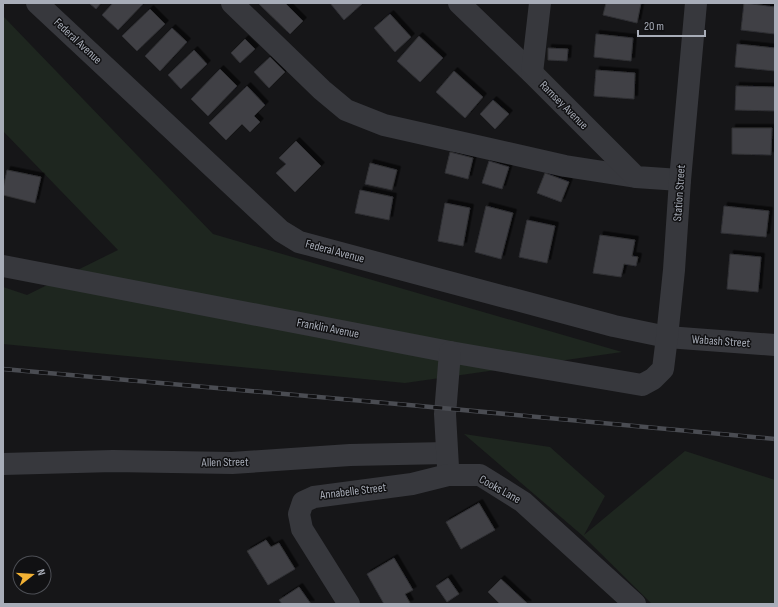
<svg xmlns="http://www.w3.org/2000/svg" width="778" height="607" font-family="'Sofia Sans Condensed',sans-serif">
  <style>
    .green { fill: #1e261f }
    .building { fill: #404145; stroke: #303034; filter: url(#shadow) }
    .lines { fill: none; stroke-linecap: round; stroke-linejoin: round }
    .minor { stroke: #37383d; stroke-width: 22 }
    .rail-casing { stroke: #4a4c52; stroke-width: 4.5 }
    .rail { stroke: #111113; stroke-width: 3; stroke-dasharray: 9; stroke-linecap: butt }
    .labels { text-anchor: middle; stroke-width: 3; stroke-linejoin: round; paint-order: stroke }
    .street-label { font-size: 12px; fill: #a8adb8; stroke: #111113 }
  </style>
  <defs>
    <filter id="shadow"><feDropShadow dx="3.5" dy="-3.5" stdDeviation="0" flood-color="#0009"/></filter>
  </defs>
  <rect width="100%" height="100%" fill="#161618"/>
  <g class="green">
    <path d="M 3,16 L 213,234 L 622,352 L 405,383 L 3,344 L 3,287 L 27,295 L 118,250 L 3,131 Z"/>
    <path d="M 464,434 L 550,447 L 605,496 L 584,535 L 685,451 L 775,480 L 775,604 L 652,604 L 583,536 Z"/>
  </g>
  <g class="building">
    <path d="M 89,3 L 101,3 L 96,9 Z"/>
    <path d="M 113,3 L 144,3 L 118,30 L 102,15 Z"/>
    <path d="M 258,3 L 285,3 L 303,21 L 290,34 Z"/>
    <path d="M 330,3 L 363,3 L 344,20 Z"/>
    <path d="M 606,3 L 641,3 L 637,23 L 603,15 Z"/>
    <path d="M 744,3 L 775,7 L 775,34 L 741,30 Z"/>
    <path d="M 150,9 L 165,24 L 137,51 L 122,36 Z"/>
    <path d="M 390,14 L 411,37 L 395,52 L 374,28 Z"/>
    <path d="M 172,28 L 187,42 L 160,71 L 145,56 Z"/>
    <path d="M 596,34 L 633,38 L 631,61 L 594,57 Z"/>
    <path d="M 419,36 L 443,58 L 420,82 L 397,61 Z"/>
    <path d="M 245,39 L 255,49 L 240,63 L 231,53 Z"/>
    <path d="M 737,44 L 775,48 L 775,71 L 735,67 Z"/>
    <path d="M 548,48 L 568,49 L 567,61 L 548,60 Z"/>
    <path d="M 194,50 L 207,64 L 181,89 L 168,75 Z"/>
    <path d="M 270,57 L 285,72 L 269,88 L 254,72 Z"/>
    <path d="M 220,69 L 237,86 L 208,116 L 191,99 Z"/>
    <path d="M 596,70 L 635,73 L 634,99 L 594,96 Z"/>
    <path d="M 454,71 L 483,97 L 465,118 L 436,92 Z"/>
    <path d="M 247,86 L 265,105 L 254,116 L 260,122 L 250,132 L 242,124 L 226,140 L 209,123 Z"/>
    <path d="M 736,86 L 775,87 L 775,111 L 735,110 Z"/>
    <path d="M 493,100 L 509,114 L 495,129 L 480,114 Z"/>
    <path d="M 732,128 L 772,128 L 771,155 L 732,154 Z"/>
    <path d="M 296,141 L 321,166 L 295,192 L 276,173 L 286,164 L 279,158 Z"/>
    <path d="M 450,152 L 473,158 L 468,179 L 445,173 Z"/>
    <path d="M 489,161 L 509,167 L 502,189 L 482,183 Z"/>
    <path d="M 370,163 L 397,170 L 392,190 L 365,184 Z"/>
    <path d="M 7,170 L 41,177 L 35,203 L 3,195 L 3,189 Z"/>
    <path d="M 545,173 L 569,182 L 561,202 L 537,193 Z"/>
    <path d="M 360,190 L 393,197 L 389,220 L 355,213 Z"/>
    <path d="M 445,203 L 470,208 L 463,246 L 438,241 Z"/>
    <path d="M 486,206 L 513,213 L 501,259 L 475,252 Z"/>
    <path d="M 724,206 L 769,211 L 766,237 L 721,233 Z"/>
    <path d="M 527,220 L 555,226 L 547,263 L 519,257 Z"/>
    <path d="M 600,235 L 635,240 L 632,256 L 638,257 L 636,266 L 624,264 L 621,277 L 593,273 Z"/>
    <path d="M 730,254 L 761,257 L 758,292 L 727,289 Z"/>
    <path d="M 479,503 L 495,530 L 461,549 L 446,522 Z"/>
    <path d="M 266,540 L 271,547 L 279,543 L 295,569 L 268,585 L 247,551 Z"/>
    <path d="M 394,558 L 413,590 L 405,594 L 410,603 L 408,604 L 384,604 L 367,574 Z"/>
    <path d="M 448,578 L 459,594 L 447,602 L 436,586 Z"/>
    <path d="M 501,579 L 528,604 L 500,604 L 488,592 Z"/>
    <path d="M 299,587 L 311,604 L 282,604 L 279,600 Z"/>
  </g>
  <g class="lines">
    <g class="minor">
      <path d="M 37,3 L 281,231 L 299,242 L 614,326 L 667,337 L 775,345"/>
      <path d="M 232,3 L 322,90 L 346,110 L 384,125 L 565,166 L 636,177"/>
      <path d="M 459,3 L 532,73 L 636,177 L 680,180"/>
      <path d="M 532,73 L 540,3"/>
      <path d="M 3,266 L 450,352 L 642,385 L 653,379 L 663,369 L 667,337 L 674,270 L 680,180 L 696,3"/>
      <path d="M 3,464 L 113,461 L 232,463 L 350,455 L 447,453"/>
      <path d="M 448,467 L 445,414 L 450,352"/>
      <path d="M 349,604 L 302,529 L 299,514 L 303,502 L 314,497 L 412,484 L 448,475 L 480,475 L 523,502 L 635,604"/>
    </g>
    <defs>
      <path id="rail" d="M 3,369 L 420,406 L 775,439"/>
    </defs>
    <use href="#rail" class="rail-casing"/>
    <use href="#rail" class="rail"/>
  </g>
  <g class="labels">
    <g class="street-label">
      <text transform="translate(78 41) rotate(43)" y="4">Federal Avenue</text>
      <text transform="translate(564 105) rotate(45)" y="4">Ramsey Avenue</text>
      <text transform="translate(679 193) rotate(-86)" y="4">Station Street</text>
      <text transform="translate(335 251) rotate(15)" y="4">Federal Avenue</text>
      <text transform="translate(328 328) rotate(11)" y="4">Franklin Avenue</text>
      <text transform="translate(721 341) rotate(4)" y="4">Wabash Street</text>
      <text transform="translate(225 462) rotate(-1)" y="4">Allen Street</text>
      <text transform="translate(500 489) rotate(29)" y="4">Cooks Lane</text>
      <text transform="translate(353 491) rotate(-7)" y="4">Annabelle Street</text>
    </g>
  </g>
  <rect width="778" height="607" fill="none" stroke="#a8adb8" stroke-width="8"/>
  <g transform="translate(32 575) rotate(73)"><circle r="19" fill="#111113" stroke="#4d4f55"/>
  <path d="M0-3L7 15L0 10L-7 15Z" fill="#f2b134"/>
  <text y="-6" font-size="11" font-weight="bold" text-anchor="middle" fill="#a8adb8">N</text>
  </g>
  <path d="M638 30v6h67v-6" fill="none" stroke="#a8adb8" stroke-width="2"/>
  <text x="644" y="30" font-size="12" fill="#a8adb8" stroke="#111113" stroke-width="3" paint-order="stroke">20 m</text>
</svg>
